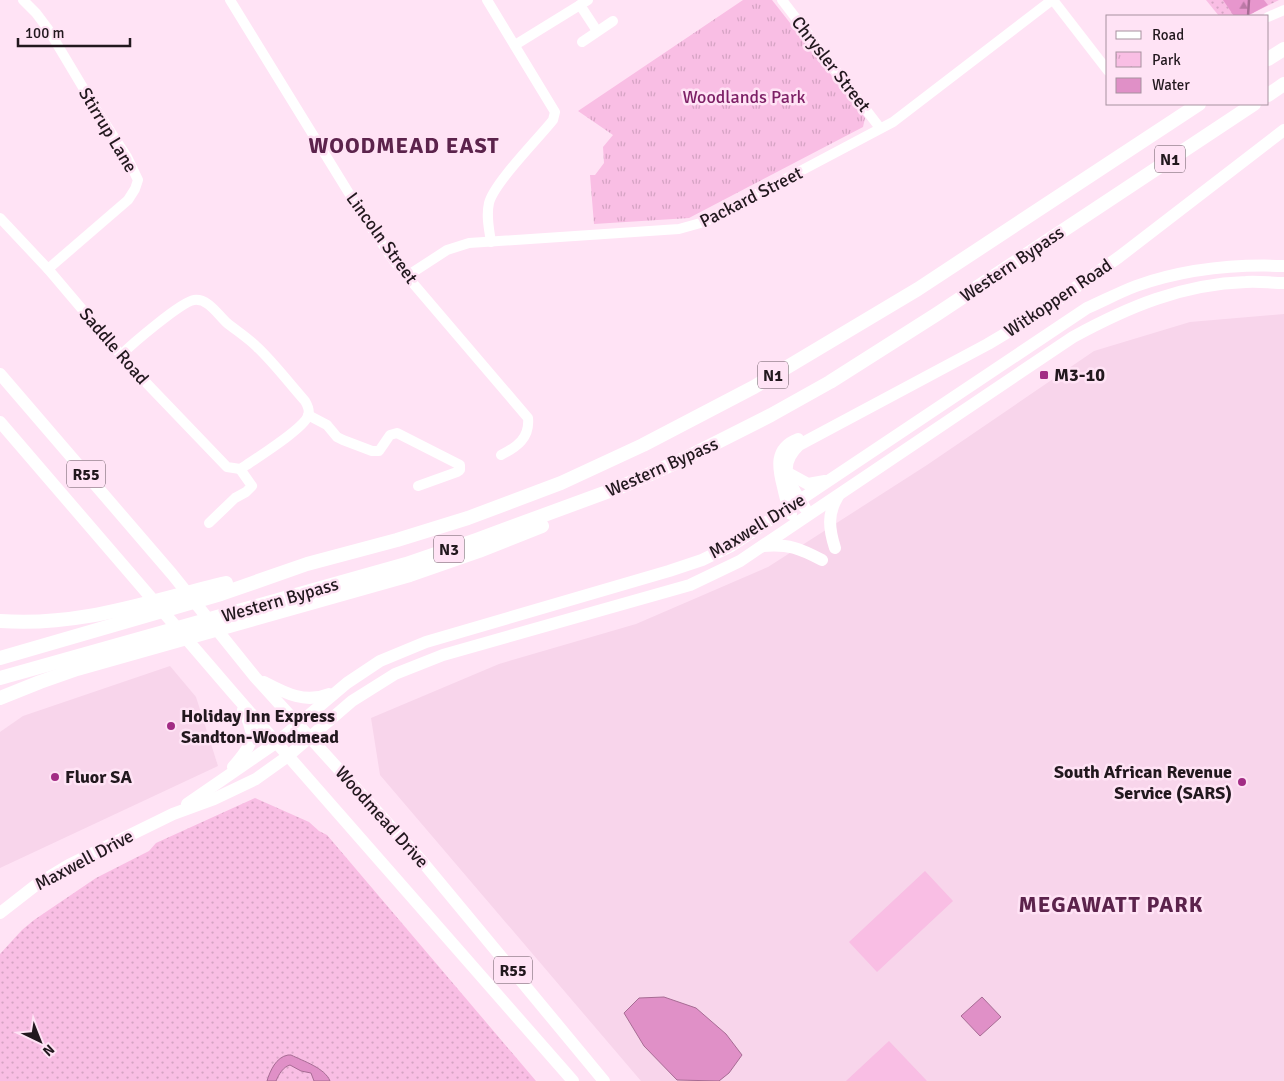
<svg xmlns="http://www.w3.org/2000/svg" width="1284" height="1081" font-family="Signika,sans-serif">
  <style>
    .built { fill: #f8d5eb }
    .grass { fill: url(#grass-dots) }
    .forest { fill: url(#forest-firs) }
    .park { fill: url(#park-tufts) }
    .garden { fill: #f9bee4 }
    .water { fill: #e090c7; stroke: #a76c94 }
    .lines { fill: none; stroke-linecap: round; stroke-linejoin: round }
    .stream { stroke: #a76c94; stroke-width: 2.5 }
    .minor { stroke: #fff; stroke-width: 10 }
    .major { stroke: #fff; stroke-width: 12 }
    .highway { stroke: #fff; stroke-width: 14 }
    .poi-dot { fill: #a22c84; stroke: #ffe3f5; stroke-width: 2 }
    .labels { text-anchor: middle; stroke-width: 5; stroke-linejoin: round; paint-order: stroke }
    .shield { fill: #ffe3f5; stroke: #64555e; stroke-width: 1 }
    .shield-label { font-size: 16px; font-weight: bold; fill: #22181e }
    .street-label { font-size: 18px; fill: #22181e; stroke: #ffe3f5 }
    .park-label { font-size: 18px; fill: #7d2066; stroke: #ffe3f5 }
    .poi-label { font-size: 18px; font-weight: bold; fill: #22181e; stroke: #ffe3f5; text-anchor: start }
    .district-label { font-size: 22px; font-weight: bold; letter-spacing: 1px; fill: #5c234c; stroke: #ffe3f5 }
  </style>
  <defs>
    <pattern id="grass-dots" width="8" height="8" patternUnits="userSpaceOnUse" patternTransform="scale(1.25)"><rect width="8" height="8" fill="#f9bee4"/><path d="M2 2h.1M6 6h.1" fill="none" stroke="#d5a3c3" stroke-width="1.8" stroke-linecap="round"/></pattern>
    <pattern id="forest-firs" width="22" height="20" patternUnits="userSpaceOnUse" patternTransform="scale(1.25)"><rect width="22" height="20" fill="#e796cd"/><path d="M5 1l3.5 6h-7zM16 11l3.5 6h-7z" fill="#bb79a6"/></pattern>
    <pattern id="park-tufts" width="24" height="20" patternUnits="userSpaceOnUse" patternTransform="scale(1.25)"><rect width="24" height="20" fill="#f9bee4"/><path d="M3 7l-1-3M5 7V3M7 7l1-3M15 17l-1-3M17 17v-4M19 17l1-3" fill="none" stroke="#d5a3c3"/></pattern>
  </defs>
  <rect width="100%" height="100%" fill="#ffe3f5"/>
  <g class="built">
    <path d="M 1284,314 L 1284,1081 L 641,1081 L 380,775 L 371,718 L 499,664 L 636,624 L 768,567 L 927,465 L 1094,351 L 1190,322 Z"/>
    <path d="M 170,666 L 196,697 L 218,766 L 0,868 L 0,732 L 23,716 Z"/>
  </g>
  <g class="grass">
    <path d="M 1206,0 L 1279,0 L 1247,16 L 1219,16 Z"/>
    <path d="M 255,798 L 309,822 L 319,831 L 327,835 L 536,1081 L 0,1081 L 0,954 L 22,930 L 34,920 L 96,878 L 149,851 L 156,843 Z"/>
  </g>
  <path class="forest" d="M 1223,0 L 1264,0 L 1268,5 L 1247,16 L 1234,16 Z"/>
  <path class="park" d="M 743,0 L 772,0 L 865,118 L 863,127 L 689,218 L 594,224 L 590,175 L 595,175 L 604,163 L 603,147 L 613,135 L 578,111 Z"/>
  <g class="garden">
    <path d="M 925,871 L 953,901 L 877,972 L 849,942 Z"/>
    <path d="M 889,1041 L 927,1081 L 846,1081 Z"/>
  </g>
  <g class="water">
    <path d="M 664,997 L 696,1008 L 726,1034 L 742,1055 L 729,1073 L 719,1081 L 677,1080 L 644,1046 L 624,1013 L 639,998 Z"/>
    <path d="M 982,997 L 1001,1017 L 980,1036 L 961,1016 Z"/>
    <path d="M 288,1055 L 291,1055 C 303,1061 325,1068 330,1081 L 314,1081 L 311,1073 L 301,1071 L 290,1065 C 283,1067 279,1074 276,1081 L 267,1081 C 270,1071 276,1057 288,1055 Z"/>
  </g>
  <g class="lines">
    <path class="stream" d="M 1248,16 L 1249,0"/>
    <g class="minor">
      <path d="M 23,0 L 36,13 L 48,29 L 97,111 L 127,157 L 138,180 L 135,189 L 128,200 L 48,269"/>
      <path d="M 230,0 L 363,216 L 394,261 L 528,418 C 530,438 517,447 501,455"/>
      <path d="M 487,0 L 555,112 L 553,120 C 538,139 494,183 489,203 C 486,216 489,229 491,242"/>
      <path d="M 782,0 L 880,128"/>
      <path d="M 1053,0 L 1108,71"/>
      <path d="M 580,5 L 597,31"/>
      <path d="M 1268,17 L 1284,10"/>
      <path d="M 582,42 L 613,21"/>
      <path d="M 515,45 L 588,0"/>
      <path d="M 0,218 L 48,269 L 132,368 L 227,467 L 240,469 L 245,466 C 258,457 303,429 308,416 C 310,411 308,406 305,401 C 289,383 274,363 257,347 C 248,338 237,331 227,323 C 218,315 208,298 194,300 C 181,302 132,344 121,355"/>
      <path d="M 407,276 L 447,250 L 469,243 L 679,229 L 704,222 L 893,122 L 1052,0"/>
      <path d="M 308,415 L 327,425 L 337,437 L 343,440 L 372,451 L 379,451 L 390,435 L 397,433 L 460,465 L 460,470 L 457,472 L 418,486"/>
      <path d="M 209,523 L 235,498 L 246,492 L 252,486 L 240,469"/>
    </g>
    <g class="major">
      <path d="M 0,374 L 172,574 L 255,677 L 421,860 L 604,1081"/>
      <path d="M 0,422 L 233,693 L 573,1081"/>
      <path d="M 786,472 L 808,484 L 825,481"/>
      <path d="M 805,508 C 791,485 775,468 799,445 L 988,344 L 1035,316 L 1119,257 L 1284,130"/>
      <path d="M 791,514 C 787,505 785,496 783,487 C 778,468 774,448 798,439"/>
      <path d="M 763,546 C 789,544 799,548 822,560"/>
      <path d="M 835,548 C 829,529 827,514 838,496"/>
      <path d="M 264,682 C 285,693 305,704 329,694"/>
      <path d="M 233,767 C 252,745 258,737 243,710"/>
      <path d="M 187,804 L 277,742 L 347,683 L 380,661 L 426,642 L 669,571 L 702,560 L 731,546 L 1087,308 C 1103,301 1120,292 1136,286 C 1184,269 1234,264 1284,266"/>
      <path d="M 0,913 L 36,885 L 69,865 L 173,814 L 214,799 L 256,779 L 288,756 L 352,701 L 395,674 L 443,655 L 690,585 L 740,561 L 1073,337 C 1128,307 1182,284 1246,282 C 1258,281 1271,283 1284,283"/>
    </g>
    <g class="highway">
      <path d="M 1268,59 L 1284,49"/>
      <path d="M 1268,95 L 1284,84"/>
      <path d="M 0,621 C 81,627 149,601 226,583"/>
      <path d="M 0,658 L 221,594 L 307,564 L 397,540 L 468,518 L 561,483 L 643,445 L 754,387 L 918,289 L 1199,104"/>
      <path d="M 0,678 L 406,564 L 476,540 L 623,486 L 684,459 L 771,415 L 830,382 L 937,314 L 1254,104"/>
      <path d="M 0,698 L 40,682 L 77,669 L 410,575 L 479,551 L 542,526"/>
    </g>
  </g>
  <g class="poi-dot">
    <rect x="1039" y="370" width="10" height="10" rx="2.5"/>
    <circle cx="171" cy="726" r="5"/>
    <circle cx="55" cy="777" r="5"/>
    <circle cx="1242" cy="782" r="5"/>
  </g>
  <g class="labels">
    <g class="shield">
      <rect x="1155" y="145.5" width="30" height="27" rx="4"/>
      <rect x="758" y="361.5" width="30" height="27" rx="4"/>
      <rect x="67" y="460.5" width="38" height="27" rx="4"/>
      <rect x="434" y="535.5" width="30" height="27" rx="4"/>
      <rect x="494" y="956.5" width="38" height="27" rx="4"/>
    </g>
    <g class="shield-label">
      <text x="1170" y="165">N1</text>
      <text x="773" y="381">N1</text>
      <text x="86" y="480">R55</text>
      <text x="449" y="555">N3</text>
      <text x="513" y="976">R55</text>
    </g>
    <g class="street-label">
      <text transform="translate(831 64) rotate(52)" y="6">Chrysler Street</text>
      <text transform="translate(108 130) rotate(59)" y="6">Stirrup Lane</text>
      <text transform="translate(751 197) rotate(-27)" y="6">Packard Street</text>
      <text transform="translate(382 238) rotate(54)" y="6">Lincoln Street</text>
      <text transform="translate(1012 264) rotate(-34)" y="6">Western Bypass</text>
      <text transform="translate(1058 298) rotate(-34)" y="6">Witkoppen Road</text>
      <text transform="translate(114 346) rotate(49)" y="6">Saddle Road</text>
      <text transform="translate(662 467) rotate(-24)" y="6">Western Bypass</text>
      <text transform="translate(757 526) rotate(-31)" y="6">Maxwell Drive</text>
      <text transform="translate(280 600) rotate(-16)" y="6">Western Bypass</text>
      <text transform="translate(382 817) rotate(48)" y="6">Woodmead Drive</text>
      <text transform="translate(84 860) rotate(-28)" y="6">Maxwell Drive</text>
    </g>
    <g class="park-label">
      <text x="744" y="103">Woodlands Park</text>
    </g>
    <g class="poi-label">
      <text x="1054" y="381">M3-10</text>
      <text x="181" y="722">Holiday Inn Express<tspan x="181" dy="21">Sandton-Woodmead</tspan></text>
      <text x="1232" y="778" text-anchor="end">South African Revenue<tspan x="1232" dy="21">Service (SARS)</tspan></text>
      <text x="65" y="783">Fluor SA</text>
    </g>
    <g class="district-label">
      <text x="404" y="153">WOODMEAD EAST</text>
      <text x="1111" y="912">MEGAWATT PARK</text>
    </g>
  </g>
  <rect x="1106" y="15" width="162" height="90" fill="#ffe3f5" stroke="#a7929f"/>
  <rect x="1116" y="31" width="25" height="8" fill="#ffffff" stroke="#a7929f"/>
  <text x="1152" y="40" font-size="15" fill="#22181e">Road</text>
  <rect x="1116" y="52" width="25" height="15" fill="url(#park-tufts)" stroke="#a7929f"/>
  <text x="1152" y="65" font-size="15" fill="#22181e">Park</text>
  <rect x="1116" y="78" width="25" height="15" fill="#e090c7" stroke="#a7929f"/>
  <text x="1152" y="90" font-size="15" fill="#22181e">Water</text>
  <g transform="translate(40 1041) rotate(137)" stroke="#ffe3f5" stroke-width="4" paint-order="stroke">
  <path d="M0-4L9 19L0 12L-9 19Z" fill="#22181e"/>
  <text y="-8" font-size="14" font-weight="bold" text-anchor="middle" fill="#22181e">N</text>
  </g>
  <path d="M18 38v8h112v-8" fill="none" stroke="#22181e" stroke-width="2.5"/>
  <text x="25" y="38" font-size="15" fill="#22181e" stroke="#ffe3f5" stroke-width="4" paint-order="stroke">100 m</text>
</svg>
